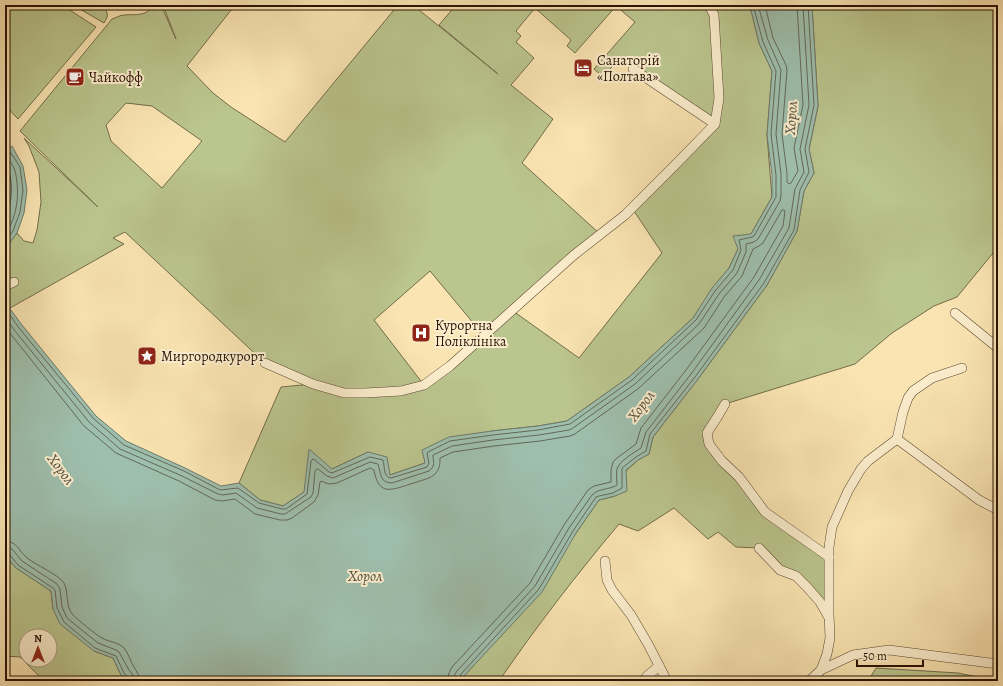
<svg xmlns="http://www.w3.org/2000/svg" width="1003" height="686" font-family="Alegreya,serif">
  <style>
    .green { fill: #bbc58e; stroke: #726c4a; fill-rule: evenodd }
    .water { fill: #9ebfad; stroke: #6f7a6a }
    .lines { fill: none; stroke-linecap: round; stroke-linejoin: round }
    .shore { stroke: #636859; stroke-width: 1 }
    .minor-casing { stroke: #5c4730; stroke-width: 10 }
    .minor { stroke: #fceecd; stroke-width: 9 }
    .labels { text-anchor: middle; stroke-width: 4; stroke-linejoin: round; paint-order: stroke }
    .poi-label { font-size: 14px; fill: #281205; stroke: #fceecd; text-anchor: start }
    .water-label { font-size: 15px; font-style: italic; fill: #514f40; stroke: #fceecd }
  </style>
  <rect width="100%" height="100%" fill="#fae5b2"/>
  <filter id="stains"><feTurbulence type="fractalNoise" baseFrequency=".005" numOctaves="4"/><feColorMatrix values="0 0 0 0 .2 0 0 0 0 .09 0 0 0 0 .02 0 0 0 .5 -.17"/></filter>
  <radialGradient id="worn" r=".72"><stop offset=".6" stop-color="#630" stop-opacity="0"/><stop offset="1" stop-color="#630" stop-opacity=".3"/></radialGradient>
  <g class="green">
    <path d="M 5,5 L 62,5 L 96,27 L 18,119 L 5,105 Z"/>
    <path d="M 73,5 L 103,5 C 108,13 109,15 104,23 Z"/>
    <path d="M 153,5 L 161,5 L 176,39 L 163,5 L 235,5 L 187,66 L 213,93 L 231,107 L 285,142 L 398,5 L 413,5 L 498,74 L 439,25 L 456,5 L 749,5 L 752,14 L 759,43 L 772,71 L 767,135 L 772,197 L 751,234 L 738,249 L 729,268 L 693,318 L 629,377 L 567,421 L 538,426 L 492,431 L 425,463 L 390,475 L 368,452 L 332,469 L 304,492 L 283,506 L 260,500 L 239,483 L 281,387 L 312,384 L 265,363 L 125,232 L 113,238 L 124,244 L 10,308 L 5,302 L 5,249 L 17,233 L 24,241 L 33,243 L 37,230 L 41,202 L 39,172 L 29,146 L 24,138 L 98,207 L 20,131 L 112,19 C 116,18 120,15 124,15 C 135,14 147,17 153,5 ZM 616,6 L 635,22 L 594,69 L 603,77 L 619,59 L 714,124 L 632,208 L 662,253 L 579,358 L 513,311 L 600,234 L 522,163 L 553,119 L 511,85 L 534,58 L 516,42 L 521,36 L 516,31 L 535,8 L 571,40 L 567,46 L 575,53 ZM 126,103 L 152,106 L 202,141 L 162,188 L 111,141 L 106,125 ZM 430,271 L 484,336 L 424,385 L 374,320 Z"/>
    <path d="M 812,5 L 998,5 L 998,247 L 957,297 L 934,306 L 892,333 L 855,364 L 725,404 L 707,433 L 709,444 L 765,512 L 829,557 L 829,617 L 820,602 L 759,548 L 736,547 L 718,532 L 708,539 L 674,508 L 638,531 L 619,524 C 577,574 536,627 499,681 L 462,681 L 464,676 L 489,648 L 576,533 L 599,500 L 615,496 L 626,471 L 638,460 L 649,454 L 653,437 L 698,379 L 767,285 L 797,231 L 804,191 L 814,173 L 809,149 L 818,106 Z"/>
    <path d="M 5,555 L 16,568 L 51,591 L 53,609 L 94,651 L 113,658 L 121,675 L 126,681 L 44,681 L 20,657 L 5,656 ZM 26,636 L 50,636 L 50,660 L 26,660 Z"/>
    <path d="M 876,668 L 958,673 L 998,681 L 868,681 Z"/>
  </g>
  <g class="water">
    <path d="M 749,5 L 812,5 L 818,106 L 809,149 L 814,173 L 804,191 L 797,231 L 767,285 L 698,379 L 653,437 L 649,454 L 638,460 L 626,470 L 627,491 L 615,496 L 599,500 L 576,533 L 542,592 L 464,676 L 462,681 L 126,681 L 121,675 L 113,658 L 94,651 L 60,624 L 53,609 L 51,591 L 16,568 L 5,555 L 5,302 L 22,325 L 96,416 L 126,441 L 185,468 L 221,486 L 239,483 L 260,500 L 283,506 L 304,492 L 309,449 L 332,469 L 368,452 L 387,457 L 390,475 L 425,463 L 422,450 L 449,437 L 492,431 L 538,426 L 567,421 L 629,377 L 693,318 L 712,288 L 729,268 L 738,249 L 733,236 L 751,234 L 772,197 L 772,175 L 767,135 L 772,71 L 759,43 L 752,14 Z"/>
    <path d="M 12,146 L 23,166 L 27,190 L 24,213 L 17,233 L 5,249 L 5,151 Z"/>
  </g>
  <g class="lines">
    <g class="shore">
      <path d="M 765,5 L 773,38 L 786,65 L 787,70 L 782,134 L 787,173 L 787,182 L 789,184 L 791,183 L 798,171 L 794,148 L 803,105 L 797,5"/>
      <path d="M 5,154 L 11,153 L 20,167 L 23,190 L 20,212 L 13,231 L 5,242"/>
      <path d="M 5,159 L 9,160 C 11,163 14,167 15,171 C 20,191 18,217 5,234"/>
      <path d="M 5,165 C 16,179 11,206 5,221"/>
      <path d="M 5,308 L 19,328 L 93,418 L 124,445 L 184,471 L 220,490 L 238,488 L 259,503 L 282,509 L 286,509 L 307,494 L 311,461 L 313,459 L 315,460 L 329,472 L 332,473 L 370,457 L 383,460 C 385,467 383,477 391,478 L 427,467 L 429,463 L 427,453 L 428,452 L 450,441 L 493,435 L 538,430 L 570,424 L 632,380 L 696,320 L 715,291 L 733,270 L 741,250 L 739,240 L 752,237 L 754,236 L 776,197 L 776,175 L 771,134 L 776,71 L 763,42 L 753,5"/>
      <path d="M 5,317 L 15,331 L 89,422 L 120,449 L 182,476 L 218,494 L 223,495 L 236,493 L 257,508 L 281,514 L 285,514 L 311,497 L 313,493 L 315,471 L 317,469 L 318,469 L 327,476 L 333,478 L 370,462 L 378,464 C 381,474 380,483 392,483 L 429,471 C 436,466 433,461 433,455 L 452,446 L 493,440 L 539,435 L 569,430 L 573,428 L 635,384 L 699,324 L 719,294 L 737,273 L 746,252 L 746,244 L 754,242 L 758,239 L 780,201 L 781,196 L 781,174 L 776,134 L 781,70 L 768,40 L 758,5"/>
      <path d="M 5,327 L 84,426 L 116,453 L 179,481 L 215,500 L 222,501 L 235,499 L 255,514 L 280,520 L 287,520 L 292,518 L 314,502 L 318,495 L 320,482 L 321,481 L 329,484 L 337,483 L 370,468 L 374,470 C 379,498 393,489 414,483 C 421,480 431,479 436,473 C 440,468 440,463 440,458 L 453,452 L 494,446 L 540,441 L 570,436 L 575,434 L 639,388 L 704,328 L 724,297 L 742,276 L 751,254 L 753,249 L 759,246 L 763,243 L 782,210 L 784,210 L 785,211 L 783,226 L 754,277 L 686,370 L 641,428 L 636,444 L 617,458 L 613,462 L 611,470 L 611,482 L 594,486 L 588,490 L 564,525 L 530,583 L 452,667 L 449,673 L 448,681"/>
      <path d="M 5,541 C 18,542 18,550 26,557 C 35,565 58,574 64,583 C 69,593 65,606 73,615 C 78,620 96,635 102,638 C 109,642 118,642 124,648 C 129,654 130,661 134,667 C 137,672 139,675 140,681"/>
      <path d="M 5,547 L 9,548 L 12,549 L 22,561 L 57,584 L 60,589 L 62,607 L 67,618 L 98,643 L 116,650 L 119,652 L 129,670 L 133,675 L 134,681"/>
      <path d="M 5,552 L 9,554 L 18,565 L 53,588 L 55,590 L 57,608 L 64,622 L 95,648 L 116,656 L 124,673 L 128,678 L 129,681"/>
      <path d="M 454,681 L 455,674 L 457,671 L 535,586 L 569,528 L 592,495 C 599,488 609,490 617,485 C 617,480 616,474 617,469 C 619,461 635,452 641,448 L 646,432 L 691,374 L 759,280 L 789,228 L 795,189 L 804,172 L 800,149 L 809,105 L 803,5"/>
      <path d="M 459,681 L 461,674 L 539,589 L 573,531 L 596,497 L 599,496 L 613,493 L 622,488 L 622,468 L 636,457 L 646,451 L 650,434 L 695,377 L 764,283 L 794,230 L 800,190 L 809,172 L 805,149 L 814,105 L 808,5"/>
    </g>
    <defs>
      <g id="minor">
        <path d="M 633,69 L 715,124"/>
        <path d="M 5,286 L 14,282"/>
        <path d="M 955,313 L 998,348"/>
        <path d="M 265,363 L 313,384 L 344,393 L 365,393 L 401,391 L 424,385 L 450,366 L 574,255 L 625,215 L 677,163 L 715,124 L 719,98 L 714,15 L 709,5"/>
        <path d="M 725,404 L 718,416 L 707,433 L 709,444 L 722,461 L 739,477 L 765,512 L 829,557"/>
        <path d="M 897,439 L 979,500 L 998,510"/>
        <path d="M 759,548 L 780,570 L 796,576 L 807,587 L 820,602 L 828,616"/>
        <path d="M 605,561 L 607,580 L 612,590 L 631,615 L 648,644 L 667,681"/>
        <path d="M 821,670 L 853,655 L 889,650 L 998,664"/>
        <path d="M 643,681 L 647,676 L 659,666"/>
        <path d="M 809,681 L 821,670 L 827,654 L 830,638 L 829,614 L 829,547 L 832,527 L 848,491 L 861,469 L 868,461 L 897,439 L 903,412 L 908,398 L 913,391 L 932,378 L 962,368"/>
      </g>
    </defs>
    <use href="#minor" class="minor-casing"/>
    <use href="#minor" class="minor"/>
  </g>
  <defs>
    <symbol id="hotel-square" viewBox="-11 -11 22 22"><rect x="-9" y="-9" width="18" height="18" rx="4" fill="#8f2418" stroke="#fceecd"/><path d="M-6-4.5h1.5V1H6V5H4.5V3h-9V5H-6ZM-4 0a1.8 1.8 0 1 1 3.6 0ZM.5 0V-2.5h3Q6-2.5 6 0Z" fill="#fff"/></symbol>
    <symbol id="cafe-square" viewBox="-11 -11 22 22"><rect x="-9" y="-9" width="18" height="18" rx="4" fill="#8f2418" stroke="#fceecd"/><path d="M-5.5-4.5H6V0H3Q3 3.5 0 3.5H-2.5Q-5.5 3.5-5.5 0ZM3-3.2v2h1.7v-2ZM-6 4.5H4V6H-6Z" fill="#fff"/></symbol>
    <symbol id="hospital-square" viewBox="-11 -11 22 22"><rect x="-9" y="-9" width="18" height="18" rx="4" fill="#8f2418" stroke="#fceecd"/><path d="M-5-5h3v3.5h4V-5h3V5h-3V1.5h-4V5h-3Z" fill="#fff"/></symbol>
    <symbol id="sight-square" viewBox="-11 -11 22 22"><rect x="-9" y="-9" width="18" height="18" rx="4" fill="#8f2418" stroke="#fceecd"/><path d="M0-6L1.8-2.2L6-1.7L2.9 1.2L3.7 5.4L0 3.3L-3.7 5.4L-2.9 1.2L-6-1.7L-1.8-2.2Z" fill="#fff"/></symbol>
  </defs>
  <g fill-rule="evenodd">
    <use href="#hotel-square" x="572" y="57" width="22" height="22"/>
    <use href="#cafe-square" x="64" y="66" width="22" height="22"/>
    <use href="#hospital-square" x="410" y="322" width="22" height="22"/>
    <use href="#sight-square" x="136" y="345" width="22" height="22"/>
  </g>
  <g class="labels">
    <g class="poi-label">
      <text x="597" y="65">Санаторій<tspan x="597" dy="16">«Полтава»</tspan></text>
      <text x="89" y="82">Чайкофф</text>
      <text x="435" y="330">Курортна<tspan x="435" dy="16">Поліклініка</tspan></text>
      <text x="161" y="361">Миргородкурорт</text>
    </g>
    <g class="water-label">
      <text transform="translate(791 118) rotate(-86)" y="5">Хорол</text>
      <text transform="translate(641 406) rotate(-53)" y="5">Хорол</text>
      <text transform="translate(61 469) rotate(53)" y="5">Хорол</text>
      <text x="365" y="581">Хорол</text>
    </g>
  </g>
  <rect width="1003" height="686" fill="none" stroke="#fae5b2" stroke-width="20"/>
  <rect x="6" y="6" width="991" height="674" fill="none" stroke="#281205" stroke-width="2"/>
  <rect x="10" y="10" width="983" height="666" fill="none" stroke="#281205"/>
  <g transform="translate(38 648)"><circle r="19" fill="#fceecd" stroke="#a7967d"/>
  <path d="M0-3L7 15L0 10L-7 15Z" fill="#8f2418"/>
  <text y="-6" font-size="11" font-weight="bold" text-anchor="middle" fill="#281205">N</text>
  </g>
  <path d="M857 660v6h66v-6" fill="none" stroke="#281205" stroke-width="2"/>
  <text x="863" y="660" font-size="12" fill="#281205" stroke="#fceecd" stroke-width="3" paint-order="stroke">50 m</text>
  <rect width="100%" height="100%" filter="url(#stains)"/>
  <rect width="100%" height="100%" fill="url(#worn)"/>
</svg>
